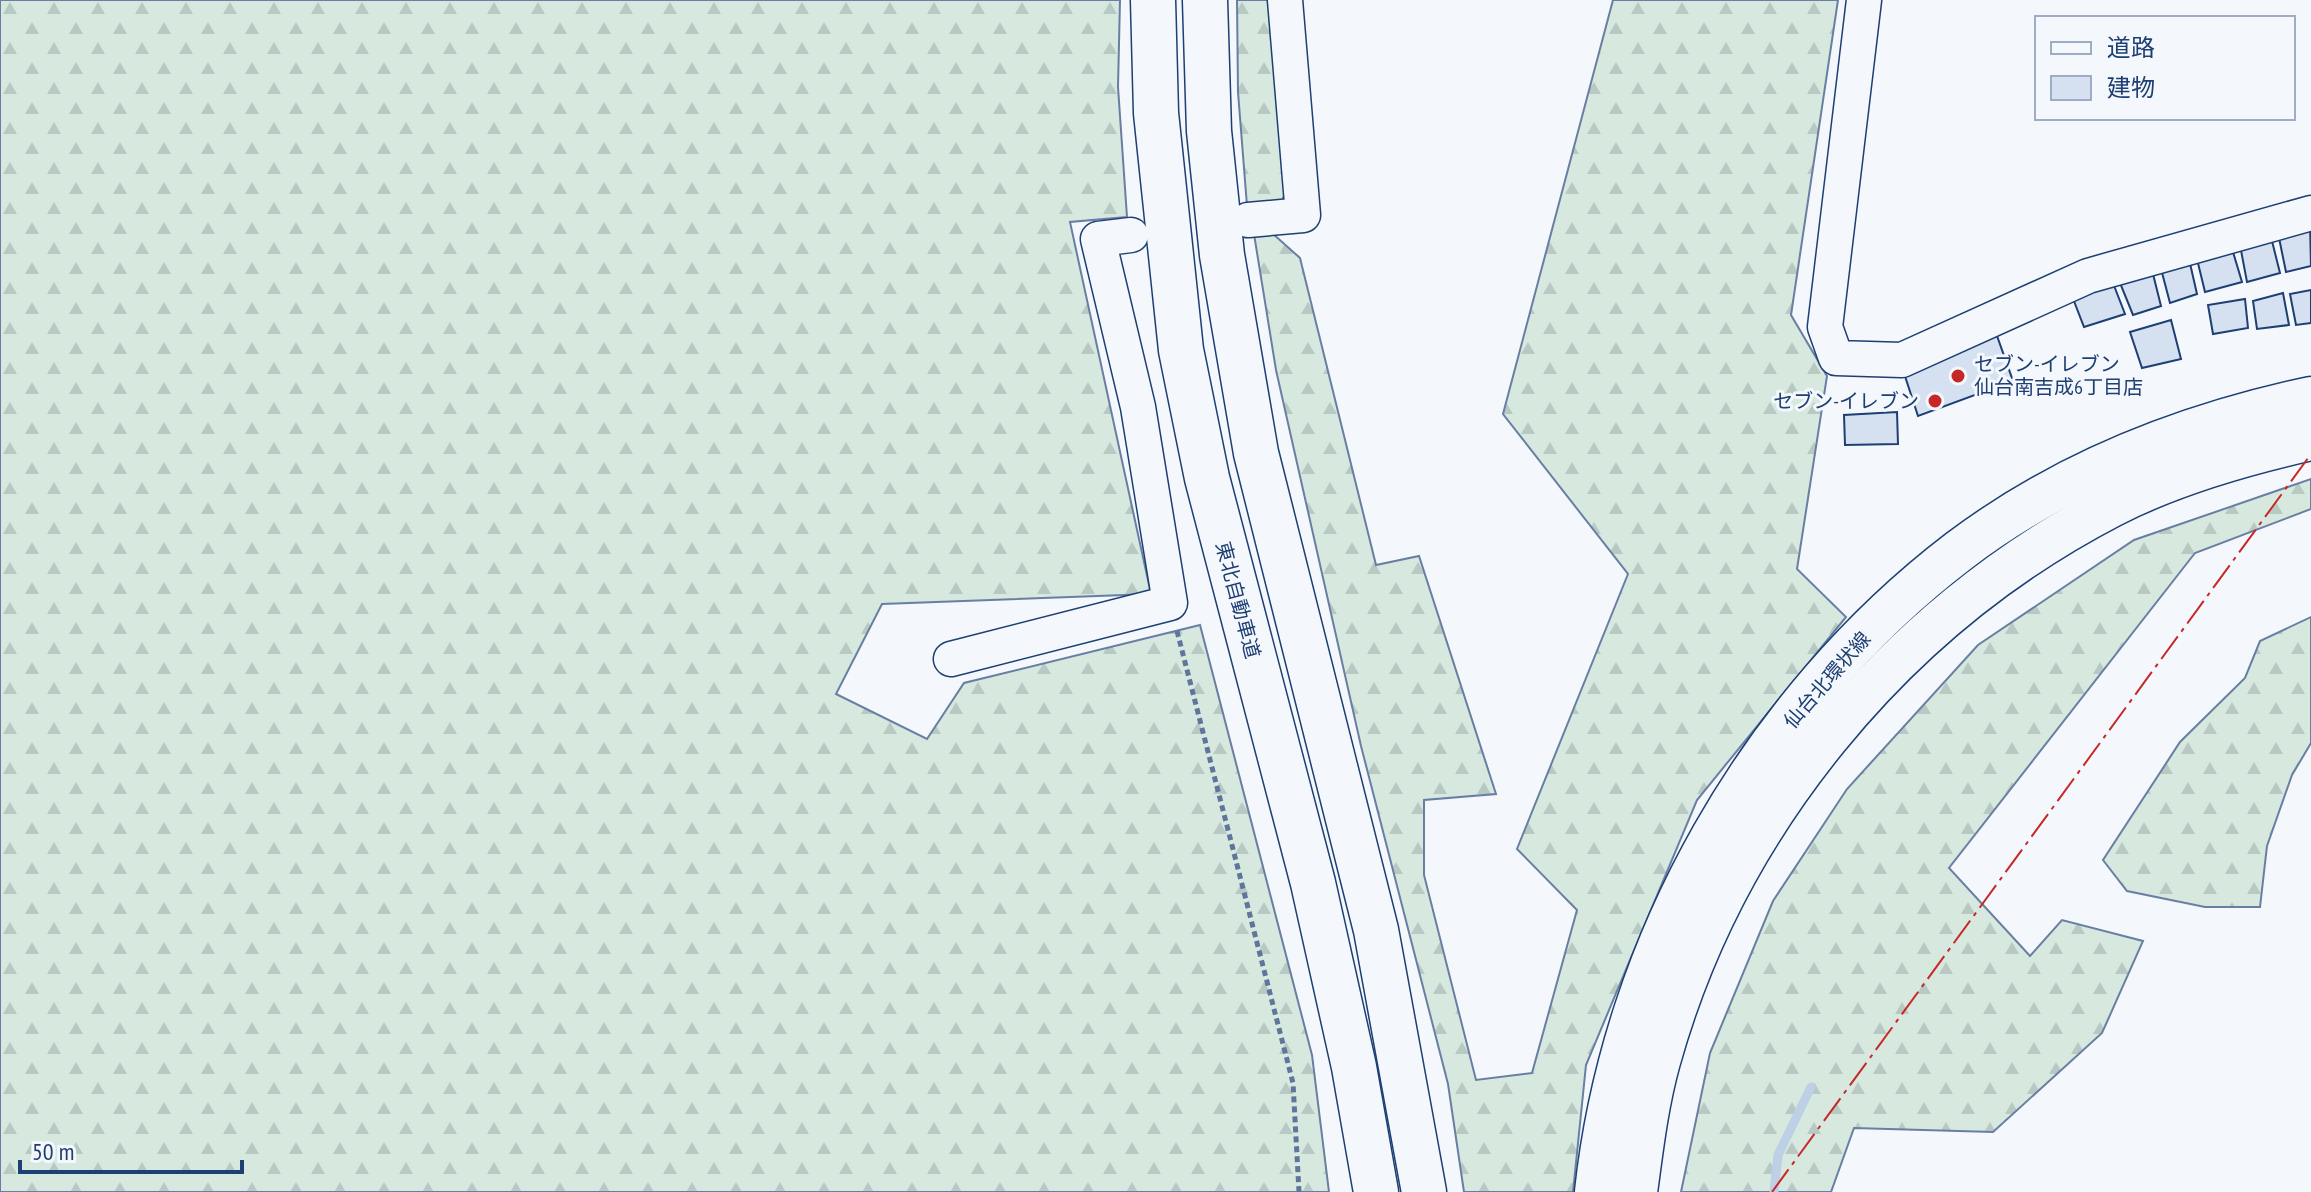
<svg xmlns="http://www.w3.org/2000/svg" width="2311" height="1192" font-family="'PT Sans Narrow','Noto Sans JP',sans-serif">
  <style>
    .forest { fill: url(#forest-firs); stroke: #687fa3; stroke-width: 2 }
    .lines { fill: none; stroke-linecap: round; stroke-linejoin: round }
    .stream { stroke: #bed0e5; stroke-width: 9 }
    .building { fill: #d5e0f0; stroke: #1d3f73; stroke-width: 2 }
    .minor-casing { stroke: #1d3f73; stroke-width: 37 }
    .major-casing { stroke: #1d3f73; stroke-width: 45 }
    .highway-casing { stroke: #1d3f73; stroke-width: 47 }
    .path { stroke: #5e769c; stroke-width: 5; stroke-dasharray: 6 4; stroke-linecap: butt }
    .minor { stroke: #f4f7fb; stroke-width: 34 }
    .major { stroke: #f4f7fb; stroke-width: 42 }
    .highway { stroke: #f4f7fb; stroke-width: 44 }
    .power { stroke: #c62828; stroke-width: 2; stroke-dasharray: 28 6 4 6; stroke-linecap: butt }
    .poi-dot { fill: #c62828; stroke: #f4f7fb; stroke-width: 3 }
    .labels { text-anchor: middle; stroke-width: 6; stroke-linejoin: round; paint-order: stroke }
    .poi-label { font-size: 20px; fill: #1d3f73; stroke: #f4f7fb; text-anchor: start }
    .street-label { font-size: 20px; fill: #1d3f73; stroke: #f4f7fb }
  </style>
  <defs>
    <pattern id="forest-firs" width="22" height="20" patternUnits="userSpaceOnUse" patternTransform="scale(2)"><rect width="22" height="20" fill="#d7e8df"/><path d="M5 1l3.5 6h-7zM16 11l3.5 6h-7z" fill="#b8c8c3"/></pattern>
  </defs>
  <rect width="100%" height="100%" fill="#f4f7fb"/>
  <g class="forest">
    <path d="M 0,0 L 1120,0 L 1118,87 L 1127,217 L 1070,222 L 1151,594 L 882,604 L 836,694 L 927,739 L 964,683 L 1200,625 L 1312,1055 L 1329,1192 L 0,1192 Z"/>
    <path d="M 1237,0 L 1277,0 L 1291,182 L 1280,204 L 1247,206 L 1238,92 Z"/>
    <path d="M 1613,0 L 1838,0 L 1791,315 L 1827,376 L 1797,569 L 1846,617 L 1697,800 L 1586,1065 L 1573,1192 L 1464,1192 L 1448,1084 L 1361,746 L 1276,370 L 1254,234 L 1272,233 L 1300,258 L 1376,565 L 1419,556 L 1496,794 L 1424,800 L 1424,875 L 1476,1080 L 1532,1073 L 1577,910 L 1517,849 L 1628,574 L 1503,414 Z"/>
    <path d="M 2311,479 L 2311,509 L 2195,553 L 1949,868 L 2030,956 L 2062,920 L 2143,941 L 2102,1033 L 1993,1132 L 1854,1128 L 1831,1192 L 1681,1192 L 1710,1053 L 1773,901 L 1847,789 L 1978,645 L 2134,540 Z"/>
    <path d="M 2311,617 L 2311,743 L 2292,775 L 2267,846 L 2260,907 L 2205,907 L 2127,891 L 2103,860 L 2180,742 L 2245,678 L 2260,641 Z"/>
  </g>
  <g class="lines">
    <path class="stream" d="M 1774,1192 L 1778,1155 L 1811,1087"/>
  </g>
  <g class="building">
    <path d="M 2310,224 L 2311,266 L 2286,272 L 2278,233 Z"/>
    <path d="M 2271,237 L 2280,273 L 2247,282 L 2240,245 Z"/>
    <path d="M 2233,252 L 2242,282 L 2205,292 L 2197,259 Z"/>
    <path d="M 2189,259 L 2197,294 L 2170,303 L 2160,265 Z"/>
    <path d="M 2153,274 L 2161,306 L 2133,315 L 2120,283 Z"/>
    <path d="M 2113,283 L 2125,314 L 2084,327 L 2072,296 Z"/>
    <path d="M 2311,290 L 2311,323 L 2296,325 L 2290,294 Z"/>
    <path d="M 2283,293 L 2289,325 L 2257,329 L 2253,301 Z"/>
    <path d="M 2245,299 L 2248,328 L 2213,334 L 2208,305 Z"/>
    <path d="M 2171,320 L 2181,359 L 2142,368 L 2130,332 Z"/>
    <path d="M 1996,333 L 2013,381 L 1918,416 L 1903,370 Z"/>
    <path d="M 1897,412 L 1898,444 L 1845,445 L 1844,415 Z"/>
  </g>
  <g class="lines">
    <defs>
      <g id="minor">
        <path d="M 1864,0 L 1825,327 L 1836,358 L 1902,360 L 2088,276 L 2311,213"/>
        <path d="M 1248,220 L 1303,215 L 1285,0"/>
        <path d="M 951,659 L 1170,603 L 1138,407 L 1098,239 L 1131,235"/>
      </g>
      <g id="major">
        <path d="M 1596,1192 C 1623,943 1760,703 1959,551 C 2062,473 2185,425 2311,398"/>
        <path d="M 1636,1192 C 1642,1148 1647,1104 1659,1061 C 1725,824 1893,619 2111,506 C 2173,474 2244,454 2311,439"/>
      </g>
      <g id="highway">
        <path d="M 1153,0 L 1156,113 L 1181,350 L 1207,478 L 1313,883 L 1354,1067 L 1376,1192"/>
        <path d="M 1205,0 L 1209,131 L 1222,255 L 1256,453 L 1376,930 L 1424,1192"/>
      </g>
    </defs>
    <use href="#minor" class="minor-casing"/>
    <use href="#major" class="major-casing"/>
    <use href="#highway" class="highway-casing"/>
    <path class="path" d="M 1177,631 L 1293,1083 L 1299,1192"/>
    <use href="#minor" class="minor"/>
    <use href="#major" class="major"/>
    <use href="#highway" class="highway"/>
    <path class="power" d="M 1772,1192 L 2311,454"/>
  </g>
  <g class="poi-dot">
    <circle cx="1958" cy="376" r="8"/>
    <circle cx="1935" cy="401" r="8"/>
  </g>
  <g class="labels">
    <g class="poi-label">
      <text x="1974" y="371">セブン-イレブン<tspan x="1974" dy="23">仙台南吉成6丁目店</tspan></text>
      <text x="1919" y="408" text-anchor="end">セブン-イレブン</text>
    </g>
    <g class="street-label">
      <text transform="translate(1238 600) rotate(75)" y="7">東北自動車道</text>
      <text transform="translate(1827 680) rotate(-49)" y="7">仙台北環状線</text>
    </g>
  </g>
  <rect x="2035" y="16" width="260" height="104" fill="#f4f7fb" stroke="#9eadc5" stroke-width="2"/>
  <rect x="2051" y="42" width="40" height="12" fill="#f4f7fb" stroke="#9eadc5" stroke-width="2"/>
  <text x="2107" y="56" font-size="24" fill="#1d3f73">道路</text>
  <rect x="2051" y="76" width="40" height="24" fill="#d5e0f0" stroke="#9eadc5" stroke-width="2"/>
  <text x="2107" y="96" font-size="24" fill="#1d3f73">建物</text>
  <path d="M20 1160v12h222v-12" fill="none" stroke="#1d3f73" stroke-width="4"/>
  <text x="32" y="1160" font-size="24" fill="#1d3f73" stroke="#f4f7fb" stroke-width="6" paint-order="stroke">50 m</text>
</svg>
